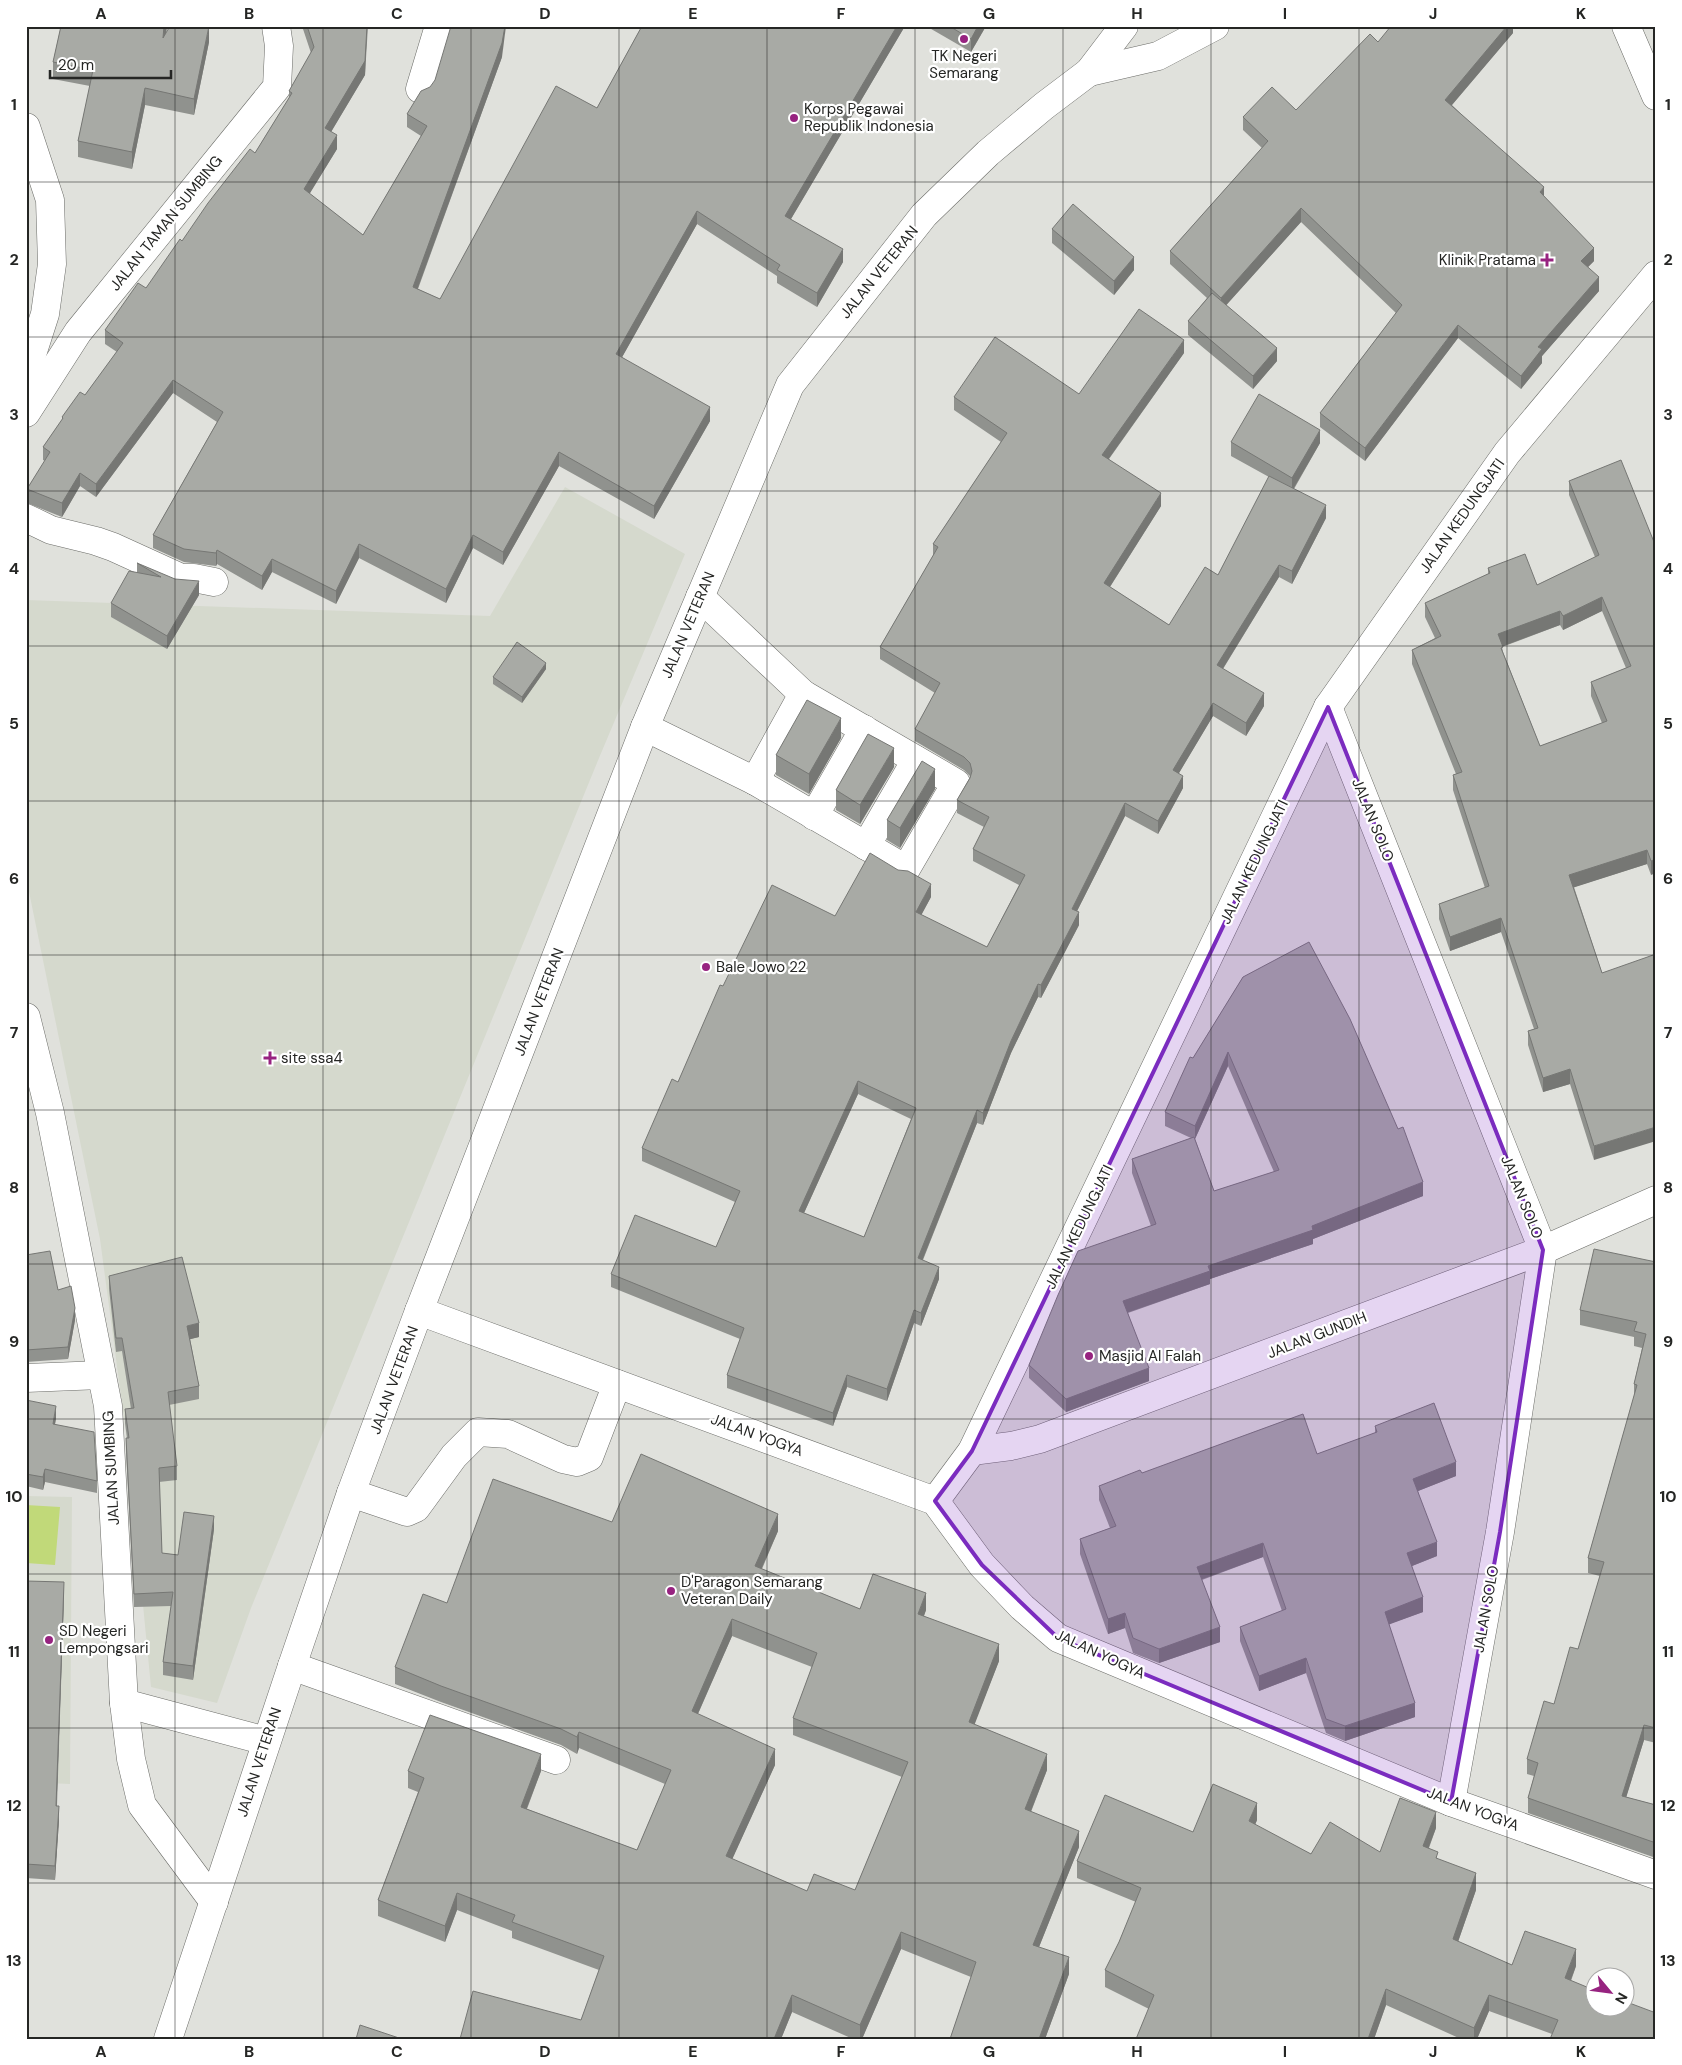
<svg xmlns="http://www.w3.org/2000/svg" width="1682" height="2065" font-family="'DM Sans',sans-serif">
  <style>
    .built { fill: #d5d9cd }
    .grass { fill: #c1d979 }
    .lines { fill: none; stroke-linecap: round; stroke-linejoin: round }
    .minor-casing { stroke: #6b6c68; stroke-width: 29 }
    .major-casing { stroke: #6b6c68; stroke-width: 29 }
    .minor { stroke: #fff; stroke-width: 28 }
    .major { stroke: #fff; stroke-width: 28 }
    .wall { fill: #90928e; fill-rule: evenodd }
    .shaded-wall { fill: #767774 }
    .building { fill: #a8aaa5; stroke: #767774; fill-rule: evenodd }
    .marked { fill: #7b2cbf; fill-opacity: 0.2; stroke: #7b2cbf; stroke-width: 4; stroke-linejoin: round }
    .grid { fill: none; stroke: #252624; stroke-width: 1; stroke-opacity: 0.55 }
    .poi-dot { fill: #972380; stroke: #fff; stroke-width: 2 }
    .labels { text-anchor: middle; stroke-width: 4.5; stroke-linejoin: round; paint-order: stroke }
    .poi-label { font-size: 15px; fill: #252624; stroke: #fff; text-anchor: start }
    .street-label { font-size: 15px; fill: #252624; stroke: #fff }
    .neatline { fill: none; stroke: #252624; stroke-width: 2 }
    .grid-label { font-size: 16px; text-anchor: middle; font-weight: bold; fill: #252624 }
  </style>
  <rect width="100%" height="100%" fill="#e0e1dc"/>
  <g class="built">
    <path d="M 565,487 L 685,554 L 599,758 L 251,1608 L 217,1703 L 151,1687 L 127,1441 L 100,1239 L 26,877 L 26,600 L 490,616 Z"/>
    <path d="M 26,1496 L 72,1497 L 70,1784 L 26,1782 Z"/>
  </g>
  <path class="grass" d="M 26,1505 L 60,1507 L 55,1565 L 26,1563 Z"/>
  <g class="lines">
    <defs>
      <g id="minor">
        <path d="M 420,89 L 439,26"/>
        <path d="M 26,127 L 50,200 L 52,264 L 45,314 L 26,373"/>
        <path d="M 26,413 L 78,332 L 277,87 L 279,46 L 276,26"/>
        <path d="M 26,518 L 51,530 L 96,541 L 113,547 L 181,578 L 194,578 L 214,582"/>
        <path d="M 1328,707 L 1543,1250 L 1500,1532 L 1451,1802"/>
        <path d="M 645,727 L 755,781 L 906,869 L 956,783 L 803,694 L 700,597"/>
        <path d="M 755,781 L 803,694"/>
        <path d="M 814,816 L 864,729"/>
        <path d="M 866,846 L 916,760"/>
        <path d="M 26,1017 L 50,1113 L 108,1406 L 124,1703 L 131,1759 L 142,1805 L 214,1902"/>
        <path d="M 419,1311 L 935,1501 L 982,1565 L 1022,1607 L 1058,1638 L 1451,1802 L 1656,1875"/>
        <path d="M 26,1378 L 101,1375"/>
        <path d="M 972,1451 L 1011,1446 L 1040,1439 L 1543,1250 L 1656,1200"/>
        <path d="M 351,1493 L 407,1512 L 416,1508 L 454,1456 L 478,1432 L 508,1434 L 563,1459 L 577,1462 L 589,1457 L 617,1384"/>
        <path d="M 935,1501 L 972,1451 L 1328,707 L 1507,453 L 1656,275"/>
        <path d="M 292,1666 L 556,1760"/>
        <path d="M 124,1703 L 266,1741"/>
      </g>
      <g id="major">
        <path d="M 1626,26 L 1656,96"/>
        <path d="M 1089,72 L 1158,56 L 1215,26"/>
        <path d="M 168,2039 L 292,1666 L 351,1493 L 419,1311 L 645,727 L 790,385 L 924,215 L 988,153 L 1044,106 L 1089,72 L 1124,26"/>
      </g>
    </defs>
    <use href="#minor" class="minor-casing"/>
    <use href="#major" class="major-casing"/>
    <use href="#minor" class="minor"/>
    <use href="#major" class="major"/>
  </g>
  <g class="wall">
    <path d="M 61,26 L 167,26 L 166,33 L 209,42 L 194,115 L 145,105 L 132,169 L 78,157 L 78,141 L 90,86 L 53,79 L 53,62 Z"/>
    <path d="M 302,26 L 368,26 L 365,75 L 331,132 L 337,149 L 309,194 L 363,235 L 421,136 L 407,127 L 407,114 L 502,57 L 418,289 L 440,299 L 597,108 L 642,26 L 905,26 L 791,219 L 843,262 L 817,307 L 777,283 L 777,276 L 697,224 L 622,357 L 710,421 L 654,519 L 559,466 L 503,565 L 473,548 L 446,603 L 359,558 L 336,604 L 272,572 L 262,590 L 217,564 L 216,566 L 184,562 L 153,548 L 153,535 L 217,422 L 173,393 L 96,497 L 80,486 L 62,517 L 27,503 L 27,489 L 45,461 L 43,460 L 43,447 L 62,420 L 62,417 L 85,395 L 117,352 L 105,344 L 105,330 L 146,288 L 182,241 L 255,153 L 289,98 L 289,91 L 311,53 Z"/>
    <path d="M 926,26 L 986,26 L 971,52 Z"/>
    <path d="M 1513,26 L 1513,33 L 1452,105 L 1544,196 L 1594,261 L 1588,267 L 1599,291 L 1542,356 L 1542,363 L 1521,389 L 1458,338 L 1365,461 L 1320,427 L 1320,413 L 1396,313 L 1301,222 L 1226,305 L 1277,361 L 1253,389 L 1188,335 L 1188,321 L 1207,298 L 1170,264 L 1170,251 L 1262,148 L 1243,130 L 1243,117 L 1296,110 L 1378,42 Z"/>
    <path d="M 1052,229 L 1134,270 L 1114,295 L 1052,243 Z"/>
    <path d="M 1184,353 L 1109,459 L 1161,506 L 1110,587 L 1169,625 L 1218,575 L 1269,477 L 1231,456 L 1231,442 L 1320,443 L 1294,489 L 1326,518 L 1292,584 L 1279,577 L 1223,669 L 1264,706 L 1246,736 L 1213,716 L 1179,773 L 1183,788 L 1158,834 L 1125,816 L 1077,911 L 1079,925 L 1041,998 L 1038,997 L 1011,1053 L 983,1125 L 977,1123 L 923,1260 L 939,1279 L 921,1326 L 914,1323 L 887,1401 L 847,1387 L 833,1426 L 727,1388 L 727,1375 L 740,1339 L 611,1287 L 611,1274 L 716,1247 L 735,1202 L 642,1161 L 642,1148 L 678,1082 L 723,986 L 835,916 L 931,897 L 921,915 L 987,947 L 1019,885 L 973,861 L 973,849 L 984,827 L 957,813 L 957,800 L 970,777 L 970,776 L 964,770 L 915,741 L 915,729 L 935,693 L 880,659 L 880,647 L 933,556 L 933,544 L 1001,442 L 954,410 L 954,397 L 1079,394 ZM 858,1094 L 911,1119 L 864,1237 L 804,1213 Z"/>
    <path d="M 1569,481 L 1654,542 L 1651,875 L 1647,864 L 1574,887 L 1602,973 L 1594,1160 L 1570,1084 L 1543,1092 L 1528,1045 L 1528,1031 L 1534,1029 L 1501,932 L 1450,951 L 1439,919 L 1439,904 L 1485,888 L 1453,790 L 1453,775 L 1456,774 L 1412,664 L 1412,650 L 1435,638 L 1425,617 L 1425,603 L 1488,574 L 1488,568 L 1537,585 L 1595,557 L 1569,495 ZM 1602,611 L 1626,668 L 1591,682 L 1591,696 L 1602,723 L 1540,746 L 1503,652 L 1502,647 L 1560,625 L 1563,630 Z"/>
    <path d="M 137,563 L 199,595 L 167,649 L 111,617 L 111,603 L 137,573 Z"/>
    <path d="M 546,669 L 522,703 L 493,684 L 493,677 Z"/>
    <path d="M 841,738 L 809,794 L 776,775 L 776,755 Z"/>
    <path d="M 894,767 L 860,824 L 836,810 L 836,790 Z"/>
    <path d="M 935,789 L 900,848 L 887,840 L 887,820 Z"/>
    <path d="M 1243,977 L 1423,1196 L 1313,1239 L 1313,1244 L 1210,1279 L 1210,1284 L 1128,1313 L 1149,1381 L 1066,1412 L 1029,1378 L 1029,1365 L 1151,1226 L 1132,1173 L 1132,1159 L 1191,1138 L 1165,1126 L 1165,1112 L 1193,1058 ZM 1228,1066 L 1274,1172 L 1214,1191 L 1195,1139 Z"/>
    <path d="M 26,1255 L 58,1290 L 75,1320 L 68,1359 L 26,1362 Z"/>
    <path d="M 1656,1262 L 1656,1743 L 1644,1740 L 1626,1797 L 1656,1805 L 1656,1849 L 1653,1857 L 1528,1813 L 1528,1798 L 1534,1776 L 1527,1774 L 1527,1759 L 1554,1704 L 1578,1649 L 1600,1576 L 1588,1573 L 1588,1558 L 1634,1396 L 1634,1384 L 1642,1348 L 1634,1346 L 1634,1337 L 1580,1325 L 1580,1310 Z"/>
    <path d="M 109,1276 L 199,1337 L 190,1339 L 199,1386 L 199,1399 L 169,1405 L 177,1466 L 177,1480 L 159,1482 L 162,1553 L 178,1555 L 214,1529 L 193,1680 L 163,1675 L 163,1662 L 171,1606 L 134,1607 L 126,1451 L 126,1438 L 127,1438 L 125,1423 L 125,1409 L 131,1409 L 122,1351 L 116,1352 L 109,1289 Z"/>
    <path d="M 26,1400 L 56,1418 L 55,1424 L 97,1481 L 97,1493 L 45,1482 L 43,1490 L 26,1486 Z"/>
    <path d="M 1375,1426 L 1456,1476 L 1418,1491 L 1437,1556 L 1412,1566 L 1423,1612 L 1389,1624 L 1415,1717 L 1345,1741 L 1326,1733 L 1306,1673 L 1259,1691 L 1240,1641 L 1240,1627 L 1282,1611 L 1263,1557 L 1202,1580 L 1220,1642 L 1159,1663 L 1133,1653 L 1125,1628 L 1108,1634 L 1080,1554 L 1080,1539 L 1110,1528 L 1099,1500 L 1099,1486 L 1142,1473 L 1317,1454 L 1375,1433 Z"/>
    <path d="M 612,1522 L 778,1531 L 762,1569 L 860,1609 L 926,1610 L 924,1616 L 999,1661 L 974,1724 L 1047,1770 L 1031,1812 L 1079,1847 L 1039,1947 L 1069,1974 L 1045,2039 L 950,2039 L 971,1977 L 901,1949 L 862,2039 L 853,2039 L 792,2012 L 781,2039 L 460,2039 L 581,2020 L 599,1970 L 512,1938 L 512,1931 L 457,1910 L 445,1942 L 378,1916 L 378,1900 L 418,1792 L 408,1788 L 408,1771 L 541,1771 L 527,1809 L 637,1850 L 665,1784 L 579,1748 L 577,1754 L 561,1745 L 441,1702 L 395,1684 L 395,1667 L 447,1603 ZM 732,1636 L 812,1667 L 793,1718 L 793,1735 L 902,1777 L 855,1890 L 807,1891 L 732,1859 L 775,1765 L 698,1714 Z"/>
    <path d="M 26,1581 L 64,1596 L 57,1806 L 59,1820 L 55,1880 L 26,1878 Z"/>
    <path d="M 1257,1820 L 1255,1825 L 1311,1854 L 1380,1852 L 1436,1828 L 1429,1848 L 1438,1859 L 1476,1890 L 1458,1942 L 1512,1965 L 1576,1966 L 1571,1981 L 1594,1990 L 1552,2034 L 1489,2011 L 1477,2039 L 1461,2039 L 1386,2005 L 1374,2039 L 1136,2039 L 1149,2009 L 1105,1987 L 1105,1970 L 1119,1942 L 1136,1902 L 1077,1878 L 1077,1861 L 1193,1832 Z"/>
  </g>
  <g class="shaded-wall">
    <path d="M 164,26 L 167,26 L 163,55 L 163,38 Z"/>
    <path d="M 209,26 L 209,42 L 194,115 L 194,99 Z"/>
    <path d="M 367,26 L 365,75 L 325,142 L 325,128 Z"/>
    <path d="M 505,26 L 506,26 L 502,57 L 413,301 L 413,287 Z"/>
    <path d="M 897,26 L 905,26 L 785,229 L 785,216 Z"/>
    <path d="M 978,26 L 986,26 L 971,52 L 971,39 Z"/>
    <path d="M 1507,26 L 1513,26 L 1513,33 L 1445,113 L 1445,100 Z"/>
    <path d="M 145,88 L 145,105 L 132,169 L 132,152 Z"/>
    <path d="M 337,135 L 337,149 L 304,203 L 304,189 Z"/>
    <path d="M 1544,187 L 1544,201 L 1540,192 Z"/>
    <path d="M 1301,208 L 1301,222 L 1221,311 L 1221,298 Z"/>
    <path d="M 697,211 L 697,224 L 616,368 L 616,354 Z"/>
    <path d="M 1594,248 L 1594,261 L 1581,274 L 1581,261 Z"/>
    <path d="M 843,249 L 843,262 L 817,307 L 817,293 Z"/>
    <path d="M 1134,257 L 1134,270 L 1114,295 L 1114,281 Z"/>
    <path d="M 1599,277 L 1599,291 L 1542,356 L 1542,363 L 1521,389 L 1521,376 L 1538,347 Z"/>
    <path d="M 1458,325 L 1458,338 L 1365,461 L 1365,448 Z"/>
    <path d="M 1184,340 L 1184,353 L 1102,468 L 1102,455 Z"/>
    <path d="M 1277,348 L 1277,361 L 1253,389 L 1253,376 Z"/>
    <path d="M 173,380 L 173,393 L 96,497 L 96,484 Z"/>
    <path d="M 710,407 L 710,421 L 654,519 L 654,506 Z"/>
    <path d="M 1320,430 L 1320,443 L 1292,491 L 1292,478 Z"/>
    <path d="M 559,452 L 559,466 L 503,565 L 503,552 Z"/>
    <path d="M 80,473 L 80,486 L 62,517 L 62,503 Z"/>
    <path d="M 1161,493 L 1161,506 L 1104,596 L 1104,583 Z"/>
    <path d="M 1326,505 L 1326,518 L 1292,584 L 1292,571 Z"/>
    <path d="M 473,535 L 473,548 L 446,603 L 446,589 Z"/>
    <path d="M 359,544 L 359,558 L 336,604 L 336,591 Z"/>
    <path d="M 217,550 L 217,564 L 216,566 L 216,553 Z"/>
    <path d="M 272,559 L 272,572 L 262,590 L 262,576 Z"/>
    <path d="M 1279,565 L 1279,577 L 1217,678 L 1217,665 Z"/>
    <path d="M 199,581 L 199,595 L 167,649 L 167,636 Z"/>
    <path d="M 1602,597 L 1602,611 L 1563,630 L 1563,616 Z"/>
    <path d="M 1560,611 L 1560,625 L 1498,648 L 1498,634 Z"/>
    <path d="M 546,663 L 546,669 L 522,703 L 522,697 Z"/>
    <path d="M 1264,693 L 1264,706 L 1246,736 L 1246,723 Z"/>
    <path d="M 1213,703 L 1213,716 L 1173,783 L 1173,770 Z"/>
    <path d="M 841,718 L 841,738 L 809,794 L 809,774 Z"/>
    <path d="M 894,748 L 894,767 L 860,824 L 860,805 Z"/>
    <path d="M 935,769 L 935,789 L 900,848 L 900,828 Z"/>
    <path d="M 1183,776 L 1183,788 L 1158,834 L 1158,821 Z"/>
    <path d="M 1125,803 L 1125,816 L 1072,921 L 1072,909 Z"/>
    <path d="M 1647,850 L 1647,864 L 1569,889 L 1569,875 Z"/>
    <path d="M 1656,859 L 1656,873 L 1651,875 L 1651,861 Z"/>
    <path d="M 931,884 L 931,897 L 916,925 L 916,912 Z"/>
    <path d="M 1079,912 L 1079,925 L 1041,998 L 1041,985 Z"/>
    <path d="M 1501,918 L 1501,932 L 1450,951 L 1450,937 Z"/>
    <path d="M 1038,984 L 1038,997 L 1011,1053 L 983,1125 L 983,1113 L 1011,1041 Z"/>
    <path d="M 1228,1052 L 1228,1066 L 1195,1139 L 1195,1126 Z"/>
    <path d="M 1570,1069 L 1570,1084 L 1543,1092 L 1543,1078 Z"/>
    <path d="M 858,1081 L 858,1094 L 799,1224 L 799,1211 Z"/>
    <path d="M 977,1110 L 977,1123 L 918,1271 L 918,1258 Z"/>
    <path d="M 1656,1127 L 1656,1141 L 1594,1160 L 1594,1146 Z"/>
    <path d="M 1423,1182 L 1423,1196 L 1313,1239 L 1313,1244 L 1210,1279 L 1210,1284 L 1123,1314 L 1123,1301 L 1208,1266 Z"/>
    <path d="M 939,1267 L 939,1279 L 921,1326 L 921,1313 Z"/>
    <path d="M 75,1308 L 75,1320 L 68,1359 L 68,1347 Z"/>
    <path d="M 914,1310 L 914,1323 L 887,1401 L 887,1389 Z"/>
    <path d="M 199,1323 L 199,1337 L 187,1340 L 187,1326 Z"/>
    <path d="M 1149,1368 L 1149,1381 L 1066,1412 L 1066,1399 Z"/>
    <path d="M 847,1375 L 847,1387 L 833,1426 L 833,1413 Z"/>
    <path d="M 56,1406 L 56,1418 L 53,1436 L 53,1424 Z"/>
    <path d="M 1456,1462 L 1456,1476 L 1413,1493 L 1413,1479 Z"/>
    <path d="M 45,1469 L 45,1482 L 43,1490 L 43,1477 Z"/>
    <path d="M 778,1514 L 778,1531 L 755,1583 L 755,1566 Z"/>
    <path d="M 214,1516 L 214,1529 L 193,1680 L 193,1666 Z"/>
    <path d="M 1437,1542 L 1437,1556 L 1407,1568 L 1407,1553 Z"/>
    <path d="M 1263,1543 L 1263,1557 L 1197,1581 L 1197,1567 Z"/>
    <path d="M 64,1582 L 64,1596 L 56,1820 L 56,1806 Z"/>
    <path d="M 926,1593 L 926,1610 L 918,1631 L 918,1614 Z"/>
    <path d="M 1423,1597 L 1423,1612 L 1385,1626 L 1385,1612 Z"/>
    <path d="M 1125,1613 L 1125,1628 L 1108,1634 L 1108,1619 Z"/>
    <path d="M 732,1619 L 732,1636 L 692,1727 L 692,1711 Z"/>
    <path d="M 1220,1627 L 1220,1642 L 1159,1663 L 1159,1649 Z"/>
    <path d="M 999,1644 L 999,1661 L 969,1739 L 969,1722 Z"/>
    <path d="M 1306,1658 L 1306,1673 L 1259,1691 L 1259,1676 Z"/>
    <path d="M 1415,1703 L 1415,1717 L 1345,1741 L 1345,1726 Z"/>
    <path d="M 1644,1725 L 1644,1740 L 1622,1811 L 1622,1796 Z"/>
    <path d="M 579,1732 L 579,1748 L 577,1754 L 577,1737 Z"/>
    <path d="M 775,1749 L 775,1765 L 726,1873 L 726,1856 Z"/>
    <path d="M 541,1754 L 541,1771 L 521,1823 L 521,1807 Z"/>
    <path d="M 1047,1754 L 1047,1770 L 1025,1826 L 1025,1809 Z"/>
    <path d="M 1257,1803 L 1257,1820 L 1249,1838 L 1249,1821 Z"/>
    <path d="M 59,1806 L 59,1820 L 55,1880 L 55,1866 Z"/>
    <path d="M 1436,1812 L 1436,1828 L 1423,1862 L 1423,1846 Z"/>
    <path d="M 1079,1831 L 1079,1847 L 1033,1962 L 1033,1945 Z"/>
    <path d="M 1656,1834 L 1656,1849 L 1653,1857 L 1653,1842 Z"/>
    <path d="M 1476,1873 L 1476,1890 L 1453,1956 L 1453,1939 Z"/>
    <path d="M 457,1893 L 457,1910 L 445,1942 L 445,1926 Z"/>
    <path d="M 901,1932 L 901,1949 L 862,2039 L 860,2039 L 860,2025 Z"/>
    <path d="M 27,1945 L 27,1959 L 26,1960 L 26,1946 Z"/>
    <path d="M 1576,1949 L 1576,1966 L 1565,1995 L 1565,1978 Z"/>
    <path d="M 1069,1957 L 1069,1974 L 1045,2039 L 1039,2039 Z"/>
    <path d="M 1386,1989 L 1386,2005 L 1374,2039 L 1368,2039 Z"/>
    <path d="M 792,1995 L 792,2012 L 781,2039 L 774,2039 Z"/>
    <path d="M 1489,1995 L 1489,2011 L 1477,2039 L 1474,2039 L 1474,2028 Z"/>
  </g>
  <g class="building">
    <path d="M 61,26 L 164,26 L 163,38 L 170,26 L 209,26 L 194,99 L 145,88 L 132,152 L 78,141 L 93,70 L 53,62 Z"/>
    <path d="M 307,26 L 367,26 L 365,61 L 325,128 L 337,135 L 304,189 L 363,235 L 427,126 L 407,114 L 421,91 L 430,87 L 435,80 L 451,26 L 505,26 L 502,43 L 413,287 L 440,299 L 556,86 L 597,108 L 642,26 L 897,26 L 785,216 L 843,249 L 817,293 L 777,270 L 780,265 L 697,211 L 616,354 L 710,407 L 654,506 L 559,452 L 503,552 L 473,535 L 446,589 L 359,544 L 336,591 L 272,559 L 262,576 L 217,550 L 216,553 L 184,549 L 153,535 L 223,412 L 173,380 L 96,484 L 80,473 L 62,503 L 27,489 L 50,452 L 43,447 L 63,418 L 62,417 L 80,392 L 85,395 L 123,343 L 105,330 L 138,283 L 146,288 L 180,239 L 182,241 L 208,203 L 250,149 L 255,153 L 292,93 L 289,91 L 314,47 Z"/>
    <path d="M 949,26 L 978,26 L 971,39 Z"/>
    <path d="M 1391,26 L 1507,26 L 1445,100 L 1544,187 L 1540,192 L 1594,248 L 1581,261 L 1599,277 L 1538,347 L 1542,349 L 1521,376 L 1458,325 L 1365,448 L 1320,413 L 1402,305 L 1301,208 L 1221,298 L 1170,251 L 1268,141 L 1243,117 L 1272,87 L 1296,110 L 1370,34 L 1378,42 Z"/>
    <path d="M 1073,204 L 1134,257 L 1114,281 L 1052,229 Z"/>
    <path d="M 1212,293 L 1277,348 L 1253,376 L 1188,321 Z"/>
    <path d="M 1139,309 L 1184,340 L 1102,455 L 1161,493 L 1104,583 L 1169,625 L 1205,567 L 1218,575 L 1269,476 L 1326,505 L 1292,571 L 1279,565 L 1217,665 L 1264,693 L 1246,723 L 1213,703 L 1173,770 L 1183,776 L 1158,821 L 1125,803 L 1072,909 L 1079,912 L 1041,985 L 1038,984 L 1011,1041 L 983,1113 L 977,1110 L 918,1258 L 939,1267 L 921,1313 L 914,1310 L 887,1389 L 847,1375 L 833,1413 L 727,1375 L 744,1328 L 611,1274 L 635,1215 L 716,1247 L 740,1191 L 642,1148 L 672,1079 L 678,1082 L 720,985 L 723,986 L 772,885 L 835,916 L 870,853 L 898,870 L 908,871 L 931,884 L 916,912 L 987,947 L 1025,875 L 973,849 L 989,817 L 957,800 L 970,778 L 972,771 L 970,763 L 964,757 L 915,729 L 940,683 L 880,647 L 938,547 L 933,544 L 1007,433 L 954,397 L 995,337 L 1079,394 ZM 858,1081 L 916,1108 L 864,1237 L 799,1211 Z"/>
    <path d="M 1259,394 L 1320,430 L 1292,478 L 1231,442 Z"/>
    <path d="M 1621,460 L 1654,542 L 1656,541 L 1656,859 L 1651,861 L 1647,850 L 1569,875 L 1602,973 L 1656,954 L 1656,1127 L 1594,1146 L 1570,1069 L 1543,1078 L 1528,1031 L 1538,1028 L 1501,918 L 1450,937 L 1439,904 L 1489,886 L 1453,775 L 1462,772 L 1412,650 L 1441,636 L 1425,603 L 1490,573 L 1488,568 L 1525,554 L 1537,585 L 1599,555 L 1569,481 ZM 1602,597 L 1631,666 L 1591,682 L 1607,721 L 1540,746 L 1501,648 L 1503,647 L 1498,634 L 1560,611 L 1563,616 Z"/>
    <path d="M 137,563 L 175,579 L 199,581 L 167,636 L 111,603 L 129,571 L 161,577 Z"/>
    <path d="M 517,642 L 546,663 L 522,697 L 493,677 Z"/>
    <path d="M 807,700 L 841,718 L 809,774 L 776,755 Z"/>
    <path d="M 868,734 L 894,748 L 860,805 L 836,790 Z"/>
    <path d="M 922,761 L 935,769 L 900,828 L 887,820 Z"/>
    <path d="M 1309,942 L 1350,1019 L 1398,1129 L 1403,1127 L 1423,1182 L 1312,1226 L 1313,1230 L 1208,1266 L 1210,1271 L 1123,1301 L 1149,1368 L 1066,1399 L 1029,1365 L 1058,1295 L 1078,1251 L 1156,1224 L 1132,1159 L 1194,1137 L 1214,1191 L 1279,1170 L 1228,1052 L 1195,1126 L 1165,1112 L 1190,1057 L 1193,1058 L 1243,977 Z"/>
    <path d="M 1594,1249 L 1656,1262 L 1656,1728 L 1644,1725 L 1622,1796 L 1656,1805 L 1656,1834 L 1653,1842 L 1528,1798 L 1538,1763 L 1527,1759 L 1544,1701 L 1554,1704 L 1570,1647 L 1578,1649 L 1604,1562 L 1588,1558 L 1637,1385 L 1634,1384 L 1646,1334 L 1634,1331 L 1637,1322 L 1580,1310 Z"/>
    <path d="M 50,1251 L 58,1290 L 71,1286 L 75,1308 L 68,1347 L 26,1350 L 26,1255 Z"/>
    <path d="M 182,1257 L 199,1323 L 187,1326 L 199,1386 L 168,1392 L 177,1466 L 159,1468 L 162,1553 L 178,1555 L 184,1512 L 214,1516 L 193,1666 L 163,1662 L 173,1592 L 134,1594 L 126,1438 L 129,1438 L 125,1409 L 134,1408 L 122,1338 L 116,1338 L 109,1276 Z"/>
    <path d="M 26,1400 L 56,1406 L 53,1424 L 94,1432 L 97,1481 L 45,1469 L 43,1477 L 26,1474 Z"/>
    <path d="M 1434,1403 L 1456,1462 L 1413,1479 L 1437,1542 L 1407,1553 L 1423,1597 L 1385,1612 L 1415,1703 L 1345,1726 L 1326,1719 L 1306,1658 L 1259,1676 L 1240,1627 L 1286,1609 L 1263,1543 L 1197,1567 L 1220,1627 L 1159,1649 L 1133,1638 L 1125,1613 L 1108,1619 L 1080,1539 L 1116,1526 L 1099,1486 L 1140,1470 L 1142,1473 L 1303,1414 L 1317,1454 L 1377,1432 L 1375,1426 Z"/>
    <path d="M 641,1454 L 778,1514 L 755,1566 L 860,1609 L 873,1574 L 926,1593 L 918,1614 L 999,1644 L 969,1722 L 1047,1754 L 1025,1809 L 1079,1831 L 1033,1945 L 1069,1957 L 1039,2039 L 950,2039 L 976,1962 L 901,1932 L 860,2025 L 792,1995 L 774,2039 L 460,2039 L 473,1991 L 581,2020 L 604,1956 L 512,1922 L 515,1915 L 457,1893 L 445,1926 L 378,1900 L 424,1778 L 408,1771 L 430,1715 L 541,1754 L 521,1807 L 637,1850 L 671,1770 L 579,1732 L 577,1737 L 561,1729 L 441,1686 L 395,1667 L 423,1594 L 447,1603 L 493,1479 L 612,1522 ZM 732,1619 L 817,1653 L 793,1718 L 908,1762 L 855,1890 L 814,1874 L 807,1891 L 726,1856 L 775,1749 L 692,1711 Z"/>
    <path d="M 26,1581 L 64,1582 L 56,1806 L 59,1806 L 55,1866 L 26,1864 Z"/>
    <path d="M 1213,1784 L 1257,1803 L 1249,1821 L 1311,1854 L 1330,1822 L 1380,1852 L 1400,1798 L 1436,1812 L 1423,1846 L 1438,1852 L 1436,1858 L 1476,1873 L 1453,1939 L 1512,1965 L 1525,1931 L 1576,1949 L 1565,1978 L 1594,1990 L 1594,2008 L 1624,2008 L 1624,2001 L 1656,2013 L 1656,2039 L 1550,2039 L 1558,2020 L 1489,1995 L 1474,2028 L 1386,1989 L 1368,2039 L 1136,2039 L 1154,1995 L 1105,1970 L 1119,1942 L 1141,1888 L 1077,1861 L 1105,1795 L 1193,1832 Z"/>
    <path d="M 360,2025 L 402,2039 L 356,2039 Z"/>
  </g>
  <path class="marked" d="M 1328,707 L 1543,1250 L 1500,1532 L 1451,1802 L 1058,1638 L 982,1565 L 935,1501 L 972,1451 Z"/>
  <path class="grid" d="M 175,26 L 175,2039M 323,26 L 323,2039M 471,26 L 471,2039M 619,26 L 619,2039M 767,26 L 767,2039M 915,26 L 915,2039M 1063,26 L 1063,2039M 1211,26 L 1211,2039M 1359,26 L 1359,2039M 1507,26 L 1507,2039M 26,182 L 1656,182M 26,337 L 1656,337M 26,491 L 1656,491M 26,646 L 1656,646M 26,801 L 1656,801M 26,955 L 1656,955M 26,1110 L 1656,1110M 26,1264 L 1656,1264M 26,1419 L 1656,1419M 26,1574 L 1656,1574M 26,1728 L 1656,1728M 26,1883 L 1656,1883"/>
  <g class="poi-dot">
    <circle cx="964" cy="39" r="5"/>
    <circle cx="794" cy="118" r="5"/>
    <path d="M1544.5 252.5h5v5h5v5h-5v5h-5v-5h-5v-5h5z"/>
    <circle cx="706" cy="967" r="5"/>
    <path d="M267.5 1050.5h5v5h5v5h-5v5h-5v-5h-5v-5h5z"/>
    <circle cx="1089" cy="1356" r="5"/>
    <circle cx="671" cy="1591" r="5"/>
    <circle cx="49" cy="1640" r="5"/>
  </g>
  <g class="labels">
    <g class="poi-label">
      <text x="964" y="61" text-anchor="middle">TK Negeri<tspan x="964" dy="17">Semarang</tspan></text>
      <text x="804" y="114">Korps Pegawai<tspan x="804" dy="17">Republik Indonesia</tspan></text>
      <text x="1536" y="265" text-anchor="end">Klinik Pratama</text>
      <text x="716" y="972">Bale Jowo 22</text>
      <text x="281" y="1063">site ssa4</text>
      <text x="1099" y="1361">Masjid Al Falah</text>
      <text x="681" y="1587">D'Paragon Semarang<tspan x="681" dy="17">Veteran Daily</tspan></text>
      <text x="59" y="1636">SD Negeri<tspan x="59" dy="17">Lempongsari</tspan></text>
    </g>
    <g class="street-label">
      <text transform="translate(166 223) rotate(-51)" y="5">JALAN TAMAN SUMBING</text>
      <text transform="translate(879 272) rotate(-51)" y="5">JALAN VETERAN</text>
      <text transform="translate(1462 516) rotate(-55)" y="5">JALAN KEDUNGJATI</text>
      <text transform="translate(688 625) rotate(-67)" y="5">JALAN VETERAN</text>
      <text transform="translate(1373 820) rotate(68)" y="5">JALAN SOLO</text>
      <text transform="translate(1254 862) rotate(-64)" y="5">JALAN KEDUNGJATI</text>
      <text transform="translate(539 1002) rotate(-69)" y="5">JALAN VETERAN</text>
      <text transform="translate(1522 1197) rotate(68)" y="5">JALAN SOLO</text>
      <text transform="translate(1079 1227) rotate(-64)" y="5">JALAN KEDUNGJATI</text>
      <text transform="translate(1317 1335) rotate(-21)" y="5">JALAN GUNDIH</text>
      <text transform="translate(394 1380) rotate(-70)" y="5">JALAN VETERAN</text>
      <text transform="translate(757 1435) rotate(20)" y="5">JALAN YOGYA</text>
      <text transform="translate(111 1468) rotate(-93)" y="5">JALAN SUMBING</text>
      <text transform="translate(1486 1609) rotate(-80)" y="5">JALAN SOLO</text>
      <text transform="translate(1100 1654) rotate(25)" y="5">JALAN YOGYA</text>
      <text transform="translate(259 1762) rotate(-72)" y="5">JALAN VETERAN</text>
      <text transform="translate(1473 1809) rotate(21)" y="5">JALAN YOGYA</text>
    </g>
  </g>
  <rect width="1682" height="2065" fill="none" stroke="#ffffff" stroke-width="55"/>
  <g transform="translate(1610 1992) rotate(119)"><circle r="24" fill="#ffffff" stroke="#a8a8a7"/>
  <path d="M0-4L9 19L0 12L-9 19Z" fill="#972380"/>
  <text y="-8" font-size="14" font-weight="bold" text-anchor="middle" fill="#252624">N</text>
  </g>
  <path d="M50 70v8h121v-8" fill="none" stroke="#252624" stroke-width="2.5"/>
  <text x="58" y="70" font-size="15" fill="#252624" stroke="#ffffff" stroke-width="4" paint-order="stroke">20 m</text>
  <rect x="28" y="28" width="1626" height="2010" class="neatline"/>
  <g class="grid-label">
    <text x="101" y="19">A</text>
    <text x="249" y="19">B</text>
    <text x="397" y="19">C</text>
    <text x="545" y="19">D</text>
    <text x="693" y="19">E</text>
    <text x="841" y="19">F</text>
    <text x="989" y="19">G</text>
    <text x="1137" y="19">H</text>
    <text x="1285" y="19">I</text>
    <text x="1433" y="19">J</text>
    <text x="1581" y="19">K</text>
    <text x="14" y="110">1</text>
    <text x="1668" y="110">1</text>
    <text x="14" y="265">2</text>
    <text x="1668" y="265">2</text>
    <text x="14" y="420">3</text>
    <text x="1668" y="420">3</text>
    <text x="14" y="574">4</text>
    <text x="1668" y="574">4</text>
    <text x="14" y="729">5</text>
    <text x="1668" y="729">5</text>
    <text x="14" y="884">6</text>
    <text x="1668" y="884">6</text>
    <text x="14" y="1038">7</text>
    <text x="1668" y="1038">7</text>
    <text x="14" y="1193">8</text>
    <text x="1668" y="1193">8</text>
    <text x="14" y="1347">9</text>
    <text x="1668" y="1347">9</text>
    <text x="14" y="1502">10</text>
    <text x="1668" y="1502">10</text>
    <text x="14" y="1657">11</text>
    <text x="1668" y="1657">11</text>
    <text x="14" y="1811">12</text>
    <text x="1668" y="1811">12</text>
    <text x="14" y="1966">13</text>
    <text x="1668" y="1966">13</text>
    <text x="101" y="2057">A</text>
    <text x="249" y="2057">B</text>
    <text x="397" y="2057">C</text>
    <text x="545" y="2057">D</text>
    <text x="693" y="2057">E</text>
    <text x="841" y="2057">F</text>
    <text x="989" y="2057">G</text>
    <text x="1137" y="2057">H</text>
    <text x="1285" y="2057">I</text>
    <text x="1433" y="2057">J</text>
    <text x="1581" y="2057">K</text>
  </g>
</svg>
